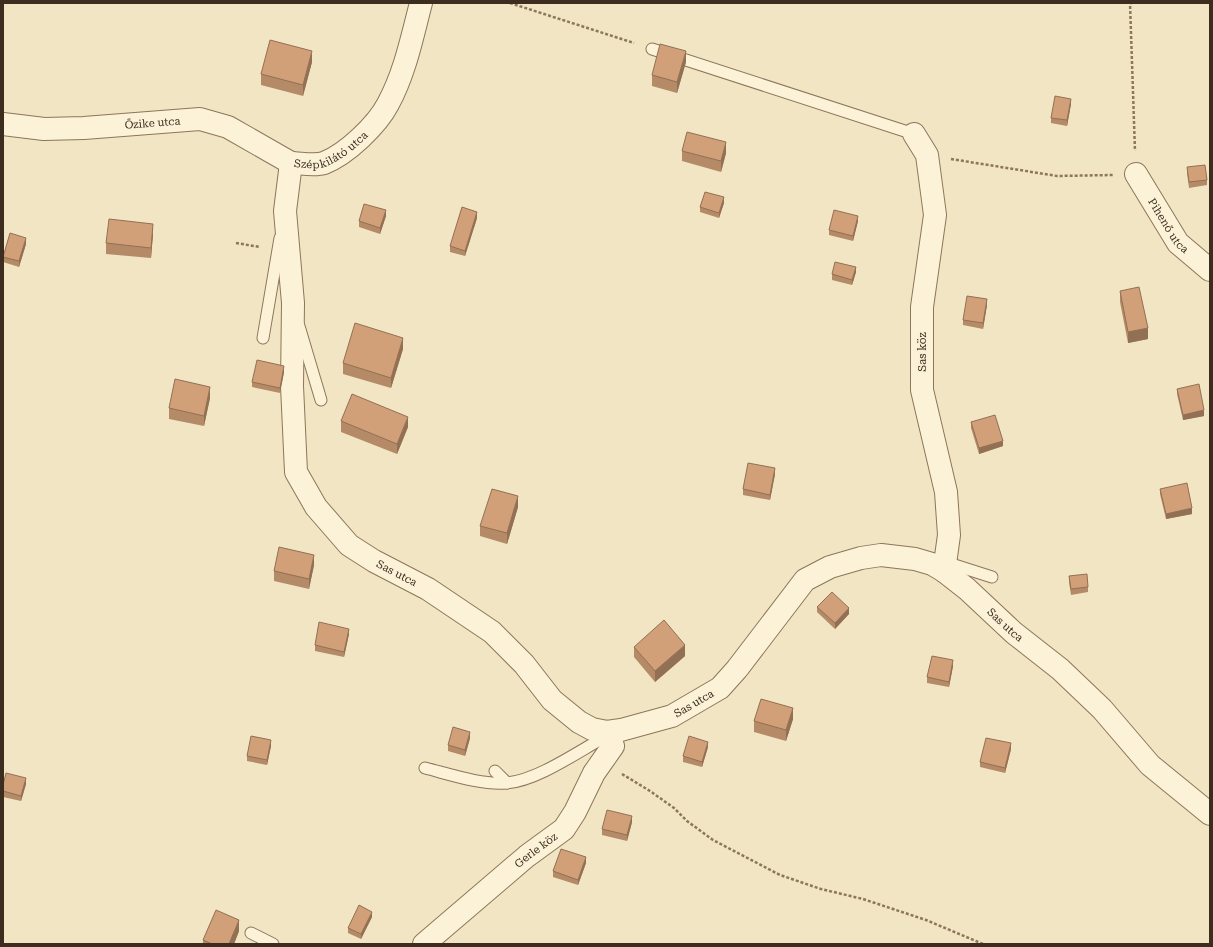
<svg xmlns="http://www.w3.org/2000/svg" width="1213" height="947" font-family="'Roboto Serif',serif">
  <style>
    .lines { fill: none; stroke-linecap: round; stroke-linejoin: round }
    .service-casing { stroke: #8d7659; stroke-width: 13 }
    .minor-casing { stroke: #8d7659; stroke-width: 24 }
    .path { stroke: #8d7659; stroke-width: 2.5; stroke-dasharray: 3 2; stroke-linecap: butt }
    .service { stroke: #fbf2d8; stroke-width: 11 }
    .minor { stroke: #fbf2d8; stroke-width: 22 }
    .wall { fill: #b48a67 }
    .shaded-wall { fill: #927054 }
    .building { fill: #d1a078; stroke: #927054 }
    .labels { text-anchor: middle; stroke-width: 3; stroke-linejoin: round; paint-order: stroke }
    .street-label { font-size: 11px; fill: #3c2d1e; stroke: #f8efd4 }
  </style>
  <rect width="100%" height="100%" fill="#f1e5c4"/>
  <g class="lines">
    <defs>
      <g id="service">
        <path d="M 652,49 L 914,134"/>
        <path d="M 299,326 L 321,400"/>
        <path d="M 263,338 L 280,238"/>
        <path d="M 945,562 L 992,577"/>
        <path d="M 425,768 C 449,774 481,785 506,783 C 536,781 576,753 603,738 L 607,732"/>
        <path d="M 495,771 L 507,783"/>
        <path d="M 251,933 L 273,944"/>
      </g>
      <g id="minor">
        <path id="s1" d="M 3,124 L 44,129 L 84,128 L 200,119 L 228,127 L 291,163"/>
        <path d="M 914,134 L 927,155 L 935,215 L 922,307 L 922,390 L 946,492 L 949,535 L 944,571"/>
        <path id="s2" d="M 291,163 L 285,211 L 293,303 L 292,386 L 296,472 L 316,507 L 349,545 L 374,561 L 428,589 L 492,632 L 524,664 L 552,700 L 579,722 L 592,729 L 607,732 L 621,730 L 672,716 L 720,688 L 737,669 L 805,580 L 830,567 L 861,558 L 881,555 L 915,559 L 932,564 L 944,571 L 967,589 L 1014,633 L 1060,669 L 1102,709 L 1150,765 L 1210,814"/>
        <path id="s3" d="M 291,163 C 300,163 315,166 324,163 C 347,154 377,125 388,104 C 405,73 412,37 421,3"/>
        <path id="s4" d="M 1136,174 L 1178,243 L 1210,270"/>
        <path id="s5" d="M 424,944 L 527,856 L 564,829 L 575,812 L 594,773 L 613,746 L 607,732"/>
      </g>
    </defs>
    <use href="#service" class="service-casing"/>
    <use href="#minor" class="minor-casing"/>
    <g class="path">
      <path d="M 510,3 L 634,43"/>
      <path d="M 1132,3 L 1130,3 L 1135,151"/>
      <path d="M 951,159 L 1057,176 L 1113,175"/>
      <path d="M 236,243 L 260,247"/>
      <path d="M 622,774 L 650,791 L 674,808 L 687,821 L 713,840 L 780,875 L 821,889 L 863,899 L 926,920 L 983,944"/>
    </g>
    <use href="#service" class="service"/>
    <use href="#minor" class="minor"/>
  </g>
  <g class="wall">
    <path d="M 312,62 L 303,96 L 261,85 L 261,74 Z"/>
    <path d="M 686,62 L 677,93 L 652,86 L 652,75 Z"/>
    <path d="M 1071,104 L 1067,126 L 1051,123 L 1051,118 Z"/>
    <path d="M 682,151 L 726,153 L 721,172 L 682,161 Z"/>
    <path d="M 1187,167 L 1207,180 L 1207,185 L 1189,188 L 1187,173 Z"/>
    <path d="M 724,203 L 719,218 L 700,212 L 700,207 Z"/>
    <path d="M 386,216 L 380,234 L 359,227 L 359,221 Z"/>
    <path d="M 477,218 L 465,256 L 450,252 L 450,246 Z"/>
    <path d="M 858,221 L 853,241 L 829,235 L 829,230 Z"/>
    <path d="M 153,234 L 151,258 L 106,254 L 106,243 Z"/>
    <path d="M 26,244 L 19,267 L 3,262 L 3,255 Z"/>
    <path d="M 856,272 L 852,285 L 832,280 L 832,274 Z"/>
    <path d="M 1120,291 L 1148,339 L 1128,343 L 1120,302 Z"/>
    <path d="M 987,305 L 983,329 L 963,325 L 963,320 Z"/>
    <path d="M 403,349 L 391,388 L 343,374 L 343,363 Z"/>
    <path d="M 284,372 L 280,393 L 252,387 L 252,382 Z"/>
    <path d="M 1177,389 L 1204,416 L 1183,420 L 1177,394 Z"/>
    <path d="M 210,398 L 204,426 L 169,419 L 169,408 Z"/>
    <path d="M 341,421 L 408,427 L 397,454 L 341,432 Z"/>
    <path d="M 971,422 L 1003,446 L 979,454 L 971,428 Z"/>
    <path d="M 775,474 L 770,500 L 743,495 L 743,489 Z"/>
    <path d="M 1160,489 L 1192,514 L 1166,519 L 1160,494 Z"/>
    <path d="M 518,507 L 507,544 L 480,536 L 480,526 Z"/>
    <path d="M 314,565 L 309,589 L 274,581 L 274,571 Z"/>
    <path d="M 1069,576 L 1088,587 L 1088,592 L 1071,595 L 1069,582 Z"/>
    <path d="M 817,607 L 849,614 L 835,629 L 817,612 Z"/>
    <path d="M 349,634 L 344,657 L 315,651 L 315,645 Z"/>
    <path d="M 634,647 L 685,656 L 655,682 L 634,657 Z"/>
    <path d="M 953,666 L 949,687 L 927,683 L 927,677 Z"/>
    <path d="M 793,719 L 786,741 L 754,732 L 754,721 Z"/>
    <path d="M 470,738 L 465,756 L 448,751 L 448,745 Z"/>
    <path d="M 271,746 L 267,765 L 247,761 L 247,756 Z"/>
    <path d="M 708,747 L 702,767 L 683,762 L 683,756 Z"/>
    <path d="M 1011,749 L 1005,773 L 980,767 L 980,762 Z"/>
    <path d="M 26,784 L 21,801 L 3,797 L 3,785 Z"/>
    <path d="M 632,822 L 627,841 L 602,835 L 602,829 Z"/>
    <path d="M 586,863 L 578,885 L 553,877 L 553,871 Z"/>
    <path d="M 372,917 L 361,939 L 348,933 L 348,928 Z"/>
    <path d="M 239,931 L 234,944 L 203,944 L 203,940 Z"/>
  </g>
  <g class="shaded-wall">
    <path d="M 312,51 L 312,62 L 303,96 L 303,85 Z"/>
    <path d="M 686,51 L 686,62 L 677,93 L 677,82 Z"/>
    <path d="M 1071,99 L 1071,104 L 1067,126 L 1067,120 Z"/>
    <path d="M 726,142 L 726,153 L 721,172 L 721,161 Z"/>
    <path d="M 724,197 L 724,203 L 719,218 L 719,213 Z"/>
    <path d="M 386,210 L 386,216 L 380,234 L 380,228 Z"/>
    <path d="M 477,212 L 477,218 L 465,256 L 465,251 Z"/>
    <path d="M 858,216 L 858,221 L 853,241 L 853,236 Z"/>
    <path d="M 153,224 L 153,234 L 151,258 L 151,248 Z"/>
    <path d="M 26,238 L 26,244 L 19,267 L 19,261 Z"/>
    <path d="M 856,267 L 856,272 L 852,285 L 852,280 Z"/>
    <path d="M 987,299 L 987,305 L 983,329 L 983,323 Z"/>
    <path d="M 1148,328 L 1148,339 L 1128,343 L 1128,332 Z"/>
    <path d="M 403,338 L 403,349 L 391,388 L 391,378 Z"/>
    <path d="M 284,366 L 284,372 L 280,393 L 280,388 Z"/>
    <path d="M 210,387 L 210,398 L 204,426 L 204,416 Z"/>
    <path d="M 1204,410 L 1204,416 L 1183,420 L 1183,415 Z"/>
    <path d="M 408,417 L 408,427 L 397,454 L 397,444 Z"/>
    <path d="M 1003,441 L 1003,446 L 979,454 L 979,448 Z"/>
    <path d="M 775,468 L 775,474 L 770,500 L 770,495 Z"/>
    <path d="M 518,496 L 518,507 L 507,544 L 507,533 Z"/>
    <path d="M 1192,508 L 1192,514 L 1166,519 L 1166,514 Z"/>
    <path d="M 314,555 L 314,565 L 309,589 L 309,579 Z"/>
    <path d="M 849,608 L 849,614 L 835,629 L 835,623 Z"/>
    <path d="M 349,629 L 349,634 L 344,657 L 344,652 Z"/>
    <path d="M 685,645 L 685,656 L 655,682 L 655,671 Z"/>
    <path d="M 953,660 L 953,666 L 949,687 L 949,682 Z"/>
    <path d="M 793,708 L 793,719 L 786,741 L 786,730 Z"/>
    <path d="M 470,732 L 470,738 L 465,756 L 465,750 Z"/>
    <path d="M 271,740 L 271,746 L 267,765 L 267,760 Z"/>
    <path d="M 708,742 L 708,747 L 702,767 L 702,762 Z"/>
    <path d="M 1011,743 L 1011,749 L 1005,773 L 1005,768 Z"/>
    <path d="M 26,778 L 26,784 L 21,801 L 21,796 Z"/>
    <path d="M 632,816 L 632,822 L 627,841 L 627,835 Z"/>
    <path d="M 586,857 L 586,863 L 578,885 L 578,880 Z"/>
    <path d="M 372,912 L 372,917 L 361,939 L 361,934 Z"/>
    <path d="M 239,920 L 239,931 L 234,944 L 229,944 Z"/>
  </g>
  <g class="building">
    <path d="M 270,40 L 312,51 L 303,85 L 261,74 Z"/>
    <path d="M 660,44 L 686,51 L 677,82 L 652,75 Z"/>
    <path d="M 1055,96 L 1071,99 L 1067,120 L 1051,118 Z"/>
    <path d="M 687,132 L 726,142 L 721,161 L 682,151 Z"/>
    <path d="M 1205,165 L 1207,180 L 1189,182 L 1187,167 Z"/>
    <path d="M 705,192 L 724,197 L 719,213 L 700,207 Z"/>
    <path d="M 364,204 L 386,210 L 380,228 L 359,221 Z"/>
    <path d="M 462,207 L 477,212 L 465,251 L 450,246 Z"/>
    <path d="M 834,210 L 858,216 L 853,236 L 829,230 Z"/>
    <path d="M 109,219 L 153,224 L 151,248 L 106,243 Z"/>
    <path d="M 10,233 L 26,238 L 19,261 L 3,257 Z"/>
    <path d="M 835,262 L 856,267 L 852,280 L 832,274 Z"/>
    <path d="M 1139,287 L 1148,328 L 1128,332 L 1120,291 Z"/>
    <path d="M 967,296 L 987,299 L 983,323 L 963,320 Z"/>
    <path d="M 355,323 L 403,338 L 391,378 L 343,363 Z"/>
    <path d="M 257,360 L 284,366 L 280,388 L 252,382 Z"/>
    <path d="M 175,379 L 210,387 L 204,416 L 169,408 Z"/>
    <path d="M 1199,384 L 1204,410 L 1183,415 L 1177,389 Z"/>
    <path d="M 352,394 L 408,417 L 397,444 L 341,421 Z"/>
    <path d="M 995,415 L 1003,441 L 979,448 L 971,422 Z"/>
    <path d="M 748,463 L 775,468 L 770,495 L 743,489 Z"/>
    <path d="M 1187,483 L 1192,508 L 1166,514 L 1160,489 Z"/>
    <path d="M 492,489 L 518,496 L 507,533 L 480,526 Z"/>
    <path d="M 279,547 L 314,555 L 309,579 L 274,571 Z"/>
    <path d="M 1087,574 L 1088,587 L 1071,589 L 1069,576 Z"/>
    <path d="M 832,592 L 849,608 L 835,623 L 817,607 Z"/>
    <path d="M 664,620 L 685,645 L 655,671 L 634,647 Z"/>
    <path d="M 319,622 L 349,629 L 344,652 L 315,645 Z"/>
    <path d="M 932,656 L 953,660 L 949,682 L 927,677 Z"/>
    <path d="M 761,699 L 793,708 L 786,730 L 754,721 Z"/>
    <path d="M 453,727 L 470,732 L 465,750 L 448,745 Z"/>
    <path d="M 251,736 L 271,740 L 267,760 L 247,756 Z"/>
    <path d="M 689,736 L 708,742 L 702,762 L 683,756 Z"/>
    <path d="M 986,738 L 1011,743 L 1005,768 L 980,762 Z"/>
    <path d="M 6,773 L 26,778 L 21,796 L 3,791 L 3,785 Z"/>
    <path d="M 607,810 L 632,816 L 627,835 L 602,829 Z"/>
    <path d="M 561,849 L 586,857 L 578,880 L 553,871 Z"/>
    <path d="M 359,905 L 372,912 L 361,934 L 348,928 Z"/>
    <path d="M 216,910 L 239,920 L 229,944 L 212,944 L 203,940 Z"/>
  </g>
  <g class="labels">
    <g class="street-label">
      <text dy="4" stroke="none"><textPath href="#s1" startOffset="150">Őzike utca</textPath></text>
      <text dy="4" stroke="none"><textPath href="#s3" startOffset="44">Szépkilátó utca</textPath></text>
      <text dy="4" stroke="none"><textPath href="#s4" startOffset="61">Pihenő utca</textPath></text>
      <text transform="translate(922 352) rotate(-90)" y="4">Sas köz</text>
      <text dy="4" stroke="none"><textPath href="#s2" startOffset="456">Sas utca</textPath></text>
      <text dy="4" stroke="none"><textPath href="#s2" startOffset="1212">Sas utca</textPath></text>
      <text dy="4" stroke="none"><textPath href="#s2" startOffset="816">Sas utca</textPath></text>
      <text dy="4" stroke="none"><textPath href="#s5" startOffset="146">Gerle köz</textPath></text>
    </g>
  </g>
  <rect width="1213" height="947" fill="none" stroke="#3c2d1e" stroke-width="8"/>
</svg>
